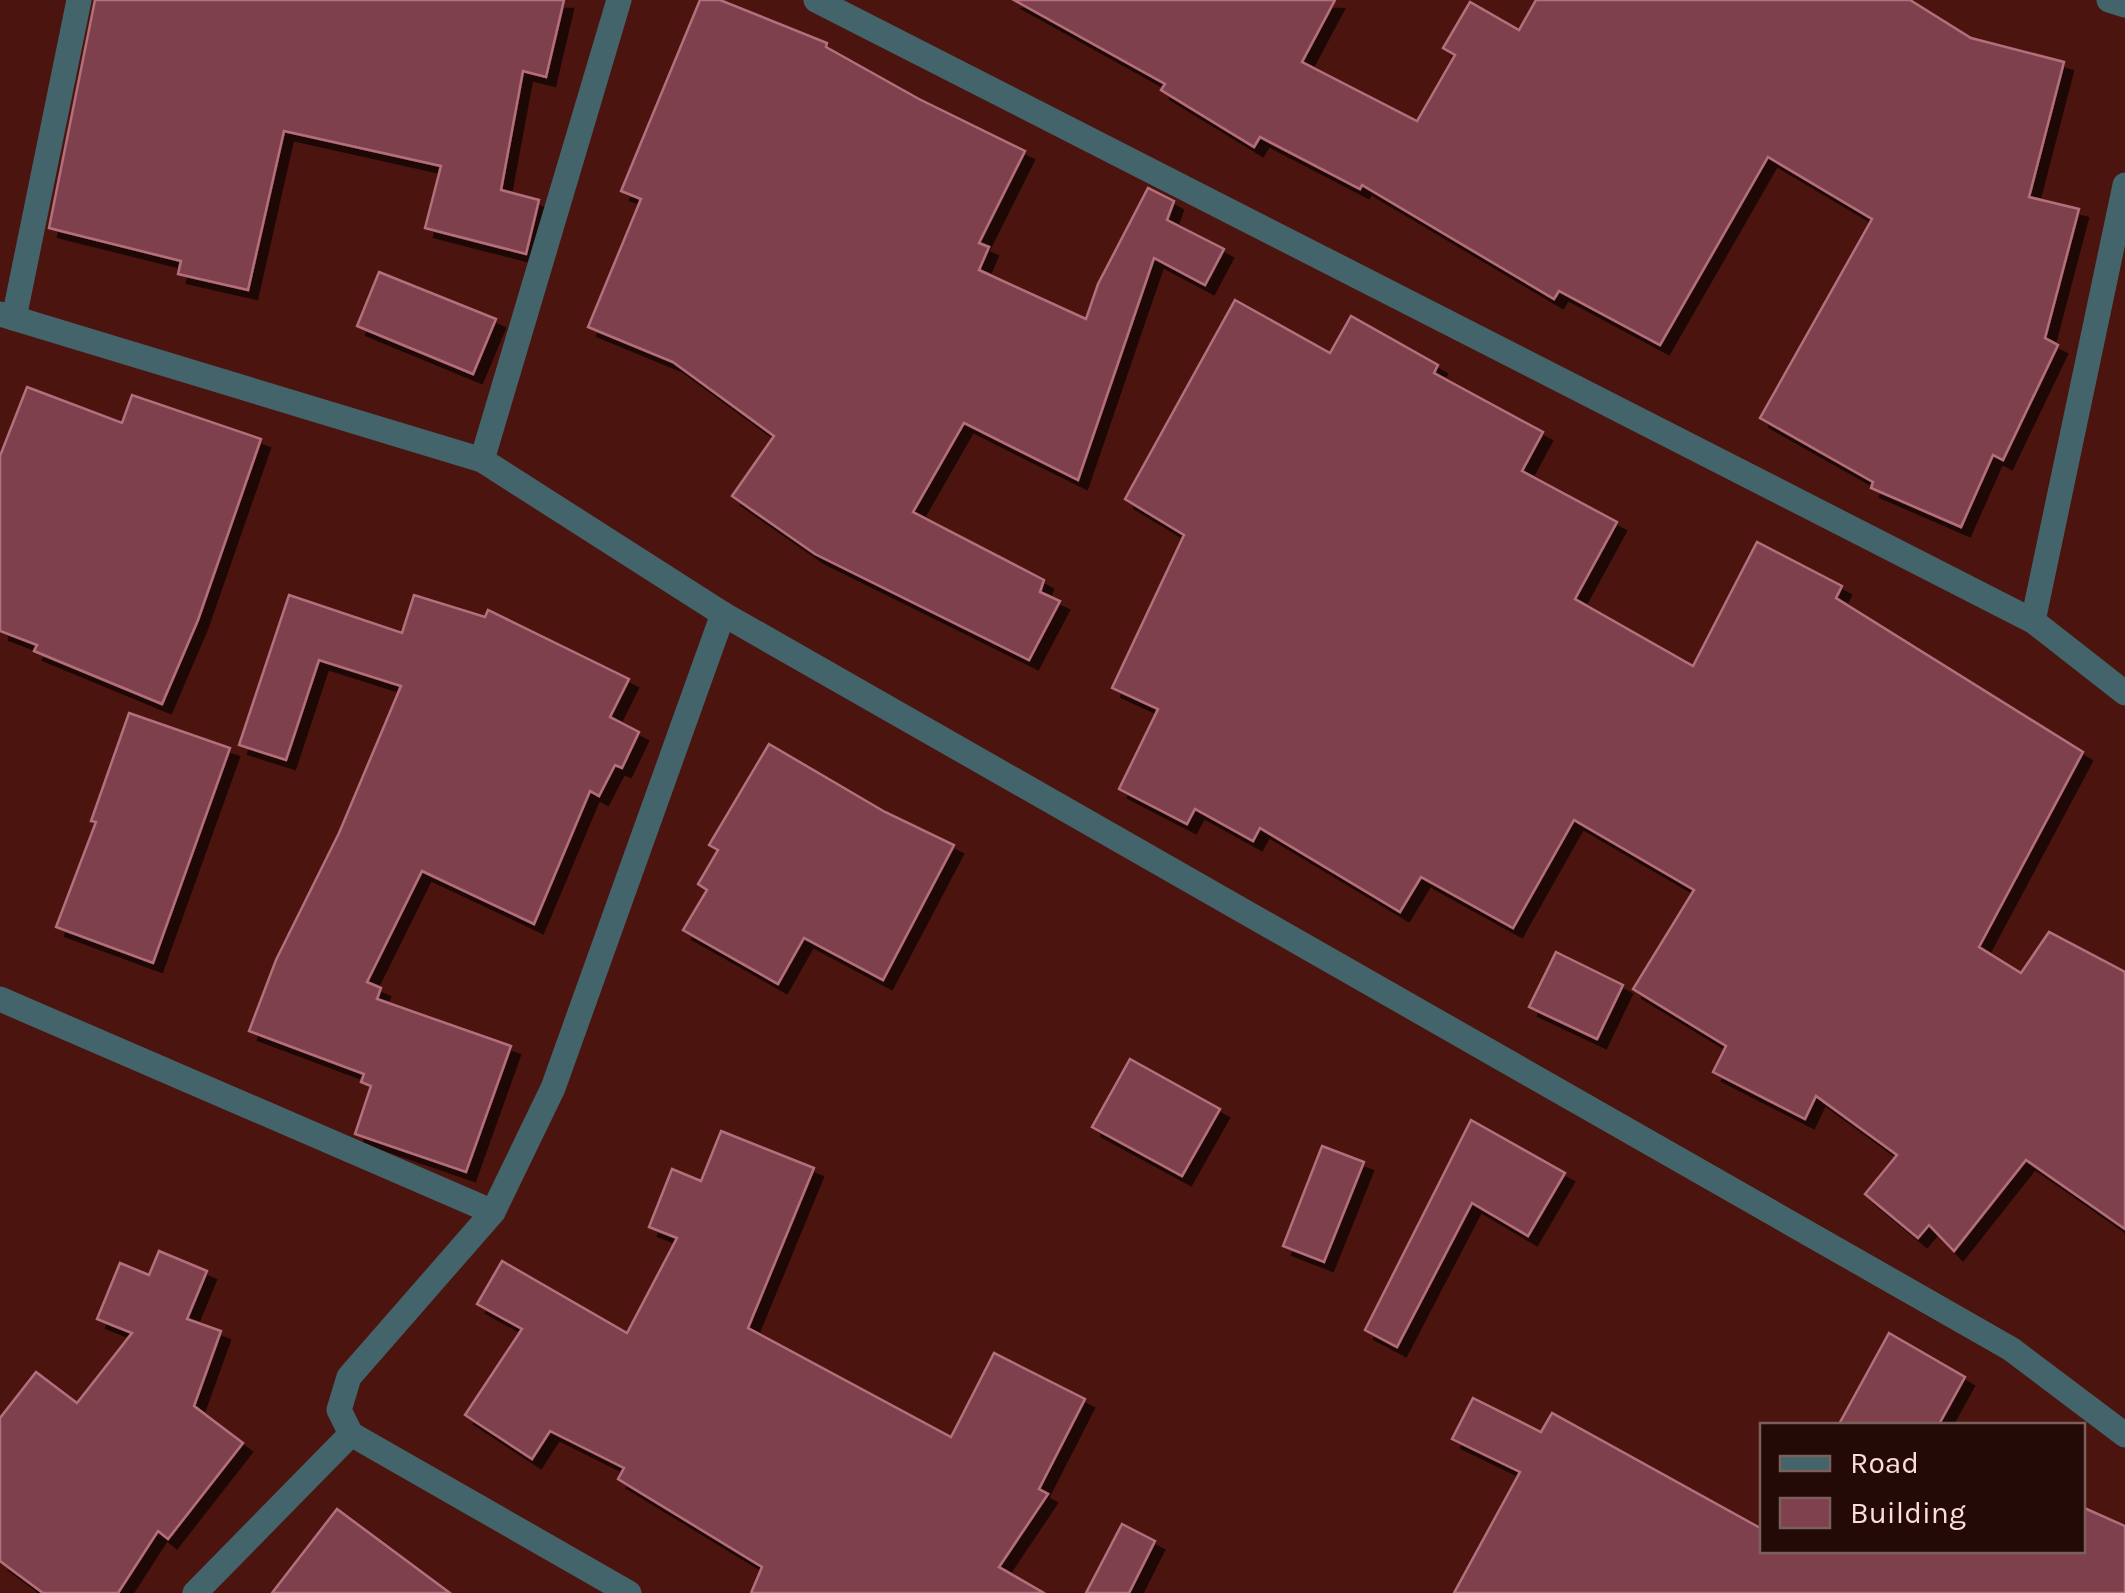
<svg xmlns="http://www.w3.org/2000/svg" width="2125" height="1593" font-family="Karla,sans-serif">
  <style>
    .building { fill: #7f414d; stroke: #b36f7b; stroke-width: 2.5; filter: url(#shadow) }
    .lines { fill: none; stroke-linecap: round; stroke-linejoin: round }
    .minor { stroke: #43646a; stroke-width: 25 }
  </style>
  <defs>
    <filter id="shadow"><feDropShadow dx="9" dy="9" stdDeviation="0" flood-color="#0009"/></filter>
  </defs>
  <rect width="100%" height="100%" fill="#4c140f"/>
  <g class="building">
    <path d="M 95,0 L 564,0 L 546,77 L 523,71 L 501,190 L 539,200 L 526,254 L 425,228 L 441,166 L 284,131 L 248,290 L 178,274 L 181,261 L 49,228 Z"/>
    <path d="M 700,0 L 720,0 L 827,43 L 826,47 L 919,99 L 1025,151 L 979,243 L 989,247 L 979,270 L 1086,319 L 1098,284 L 1148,188 L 1174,201 L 1167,220 L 1224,249 L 1205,285 L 1154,258 L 1078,480 L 964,423 L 913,512 L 1044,580 L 1040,592 L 1060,601 L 1029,660 L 815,554 L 732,496 L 774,436 L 673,362 L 588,327 L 641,199 L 621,191 Z"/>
    <path d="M 1014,0 L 1335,0 L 1302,62 L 1417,121 L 1455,55 L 1443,48 L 1470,2 L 1519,30 L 1536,0 L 1910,0 L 1971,38 L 2064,62 L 2029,197 L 2079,209 L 2045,338 L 2058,345 L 2003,460 L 1993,455 L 1961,527 L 1871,488 L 1873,482 L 1760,418 L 1872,219 L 1768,157 L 1660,345 L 1559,291 L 1554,299 L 1362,185 L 1360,189 L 1260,137 L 1254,147 L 1161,90 L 1165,84 Z"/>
    <path d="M 379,272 L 496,319 L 473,374 L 357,326 Z"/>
    <path d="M 1235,300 L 1330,353 L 1351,316 L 1438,365 L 1434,373 L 1543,432 L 1522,471 L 1617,522 L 1575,599 L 1693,666 L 1757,542 L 1842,586 L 1836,598 L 2083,752 L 1979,947 L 2021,973 L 2049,932 L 2125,972 L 2125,1229 L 2026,1160 L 1954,1251 L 1929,1225 L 1918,1238 L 1865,1194 L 1897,1155 L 1816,1096 L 1805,1119 L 1713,1072 L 1726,1046 L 1633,989 L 1694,890 L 1574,820 L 1513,928 L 1421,877 L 1400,912 L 1260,828 L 1253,841 L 1195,809 L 1187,824 L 1119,789 L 1158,709 L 1112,688 L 1184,535 L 1125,499 Z"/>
    <path d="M 27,387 L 122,423 L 132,395 L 261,439 L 198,620 L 162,704 L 34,651 L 37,645 L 0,631 L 0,456 Z"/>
    <path d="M 289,595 L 402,633 L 414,595 L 485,617 L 488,610 L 629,679 L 610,717 L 639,732 L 622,768 L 615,765 L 599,796 L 590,791 L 534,924 L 422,871 L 367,982 L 381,988 L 377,999 L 511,1046 L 466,1172 L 355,1134 L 371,1086 L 361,1082 L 364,1074 L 249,1031 L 276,960 L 339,833 L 401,686 L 319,660 L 286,760 L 239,745 Z"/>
    <path d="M 129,713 L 230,748 L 153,963 L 56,927 L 96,822 L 91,821 Z"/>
    <path d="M 769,744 L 885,812 L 954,845 L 883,980 L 804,938 L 778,984 L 683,930 L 707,890 L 698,884 L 718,850 L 709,845 Z"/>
    <path d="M 1556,952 L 1623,985 L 1597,1039 L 1529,1007 Z"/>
    <path d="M 1130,1059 L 1220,1109 L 1182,1176 L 1092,1127 Z"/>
    <path d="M 1471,1120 L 1565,1173 L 1528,1236 L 1472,1203 L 1397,1347 L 1365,1330 Z"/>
    <path d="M 721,1131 L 814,1168 L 748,1328 L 951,1437 L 994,1353 L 1085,1399 L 1039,1489 L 1048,1494 L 999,1567 L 1044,1593 L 751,1593 L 762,1567 L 618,1479 L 624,1468 L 550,1431 L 532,1459 L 465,1415 L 522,1329 L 477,1304 L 502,1261 L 627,1333 L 677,1238 L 649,1227 L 672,1169 L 701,1181 Z"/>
    <path d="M 1322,1146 L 1364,1162 L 1324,1262 L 1283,1246 Z"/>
    <path d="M 159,1251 L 207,1271 L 187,1319 L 221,1331 L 194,1406 L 243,1443 L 168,1539 L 158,1531 L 118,1593 L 43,1593 L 0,1561 L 0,1418 L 36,1372 L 77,1403 L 132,1333 L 97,1319 L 120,1263 L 149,1275 Z"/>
    <path d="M 1889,1333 L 1965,1377 L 1938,1426 L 1838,1426 Z"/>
    <path d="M 1473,1398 L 1541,1432 L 1552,1413 L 1762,1529 L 1762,1550 L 2082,1550 L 2082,1507 L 2125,1526 L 2125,1593 L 1454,1593 L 1520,1472 L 1452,1439 Z"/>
    <path d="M 337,1509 L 450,1593 L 272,1593 Z"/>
    <path d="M 1122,1524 L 1155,1541 L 1129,1593 L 1086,1593 Z"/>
  </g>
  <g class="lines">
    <g class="minor">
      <path d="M 816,0 L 2033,621 L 2125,693"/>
      <path d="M 2109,0 L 2125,5"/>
      <path d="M 0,314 L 482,460 L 723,614 L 2011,1349 L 2125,1435"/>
      <path d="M 14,318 L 79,0"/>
      <path d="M 482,460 L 619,0"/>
      <path d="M 2033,621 L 2125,185"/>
      <path d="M 0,999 L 493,1212"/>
      <path d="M 195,1593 L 351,1434"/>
      <path d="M 629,1593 L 351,1434 L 339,1410 L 349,1377 L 493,1212 L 553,1088 L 723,614"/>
    </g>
  </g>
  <rect x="1760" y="1423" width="325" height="130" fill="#230a07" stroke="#7a5f5b" stroke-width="2.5"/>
  <rect x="1780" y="1456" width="50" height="15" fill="#43646a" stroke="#7a5f5b" stroke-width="2.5"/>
  <text x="1850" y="1473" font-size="30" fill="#fcded9">Road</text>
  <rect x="1780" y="1498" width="50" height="30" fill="#7f414d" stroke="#7a5f5b" stroke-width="2.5"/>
  <text x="1850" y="1523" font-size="30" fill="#fcded9">Building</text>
</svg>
